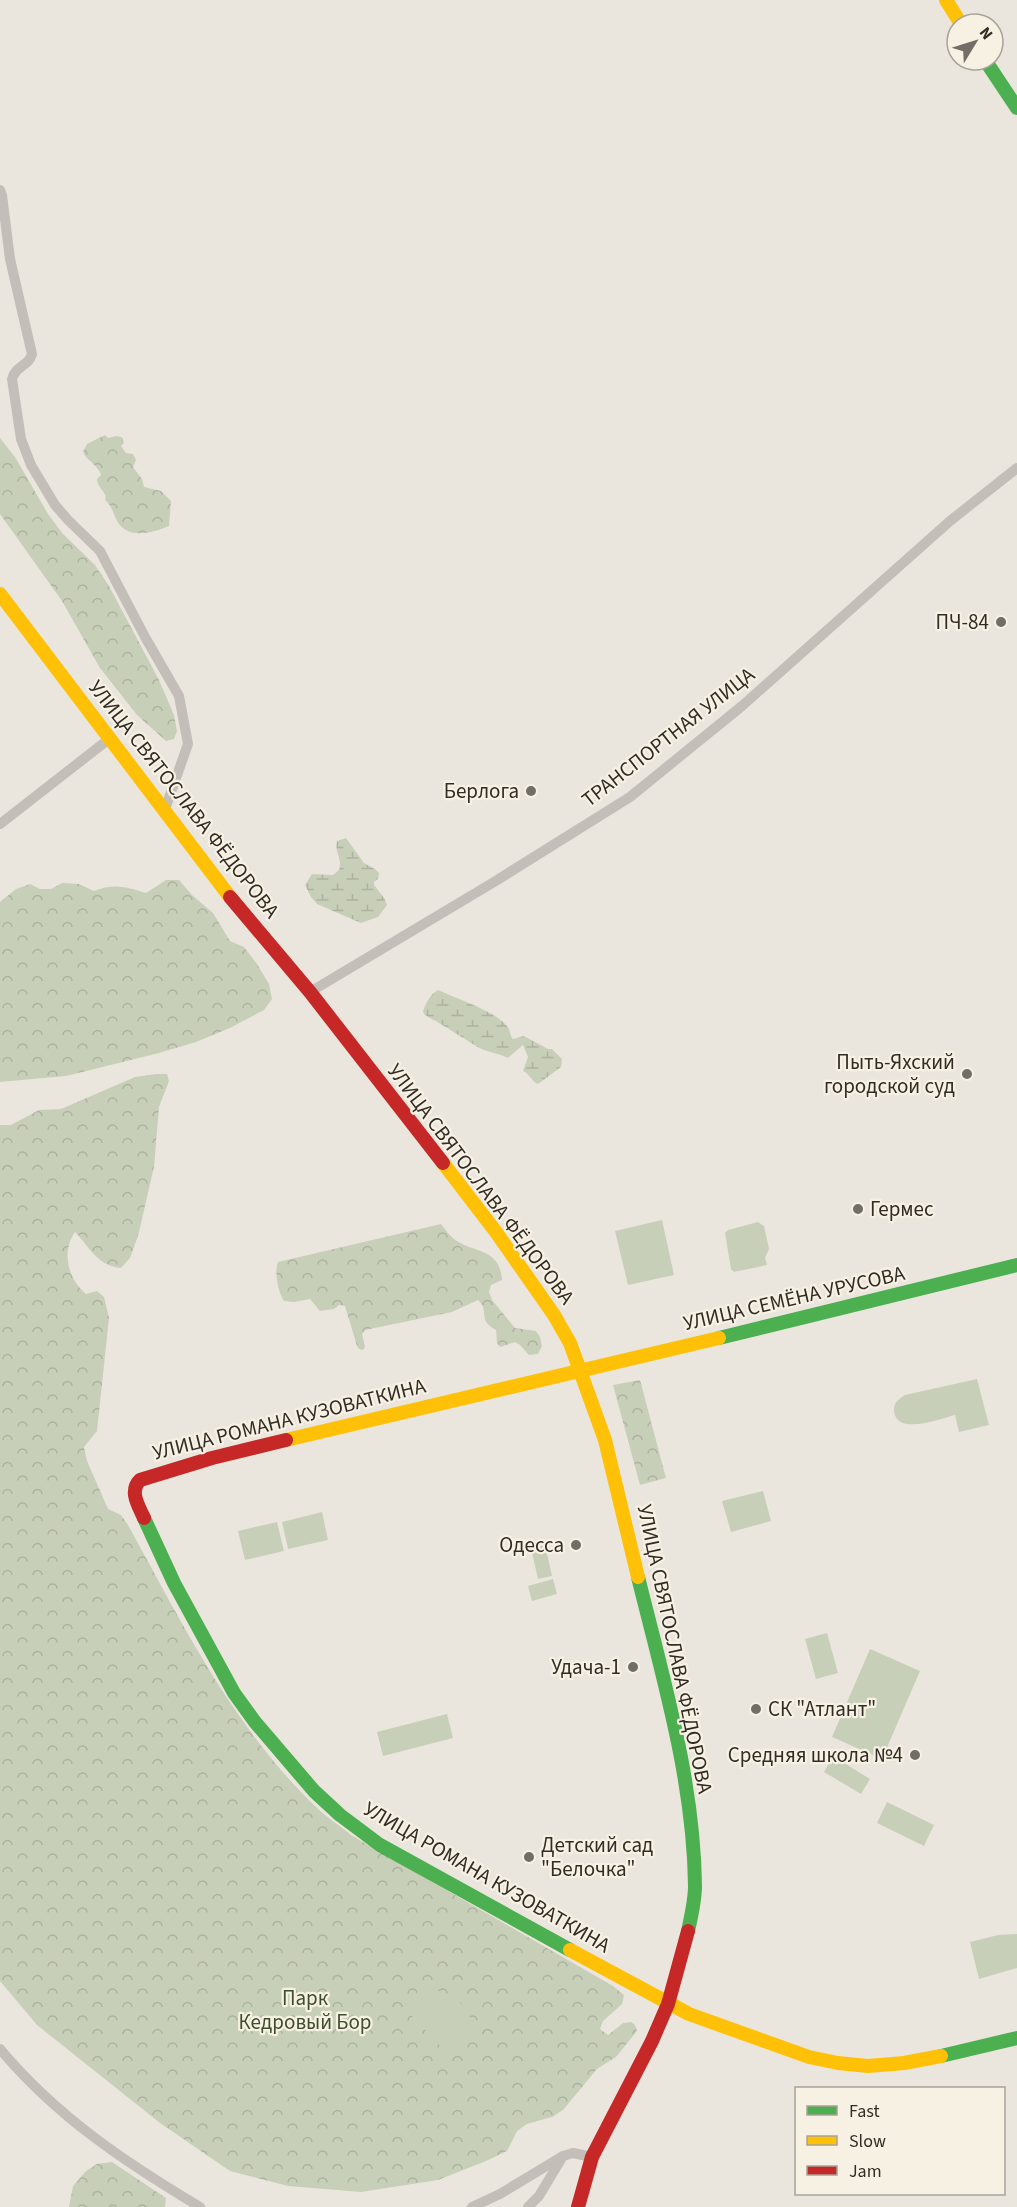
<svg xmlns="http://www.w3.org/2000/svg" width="1017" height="2207" font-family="'Source Sans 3',sans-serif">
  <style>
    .forest { fill: url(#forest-crowns) }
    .wetland { fill: url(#wetland-marsh) }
    .park { fill: #c8cfb9 }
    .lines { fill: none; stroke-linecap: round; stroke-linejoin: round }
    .street { stroke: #c3beb7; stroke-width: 10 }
    .fast { stroke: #4caf50; stroke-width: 14 }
    .slow { stroke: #ffc107; stroke-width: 14 }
    .jam { stroke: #c62828; stroke-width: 14 }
    .poi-dot { fill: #726d66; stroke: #f7f1e4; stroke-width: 2 }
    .labels { text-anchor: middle; stroke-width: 4.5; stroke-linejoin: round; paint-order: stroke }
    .poi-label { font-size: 21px; fill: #322c26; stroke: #f7f1e4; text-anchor: end }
    .street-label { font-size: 21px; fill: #322c26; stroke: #f7f1e4 }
    .park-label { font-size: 21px; fill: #3d4f2c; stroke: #f7f1e4 }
  </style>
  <defs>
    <pattern id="forest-crowns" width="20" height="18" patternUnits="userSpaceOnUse" patternTransform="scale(1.5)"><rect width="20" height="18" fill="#c8cfb9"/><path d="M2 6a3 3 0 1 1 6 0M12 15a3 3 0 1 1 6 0" fill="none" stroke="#acb29f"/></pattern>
    <pattern id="wetland-marsh" width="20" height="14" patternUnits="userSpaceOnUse" patternTransform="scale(1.5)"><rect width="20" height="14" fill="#c8cfb9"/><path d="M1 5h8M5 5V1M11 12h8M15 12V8" fill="none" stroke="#acb29f"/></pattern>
  </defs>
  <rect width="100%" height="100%" fill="#eae6de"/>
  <g class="forest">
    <path d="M 105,435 L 108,438 L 116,436 L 122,437 L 124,443 L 121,446 L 126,453 L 133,454 L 136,460 L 133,467 L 142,479 L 144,487 L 161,491 L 171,501 L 169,526 C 152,533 128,540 117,521 C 113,513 112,506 105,500 L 106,496 L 98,484 L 97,479 L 101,475 C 99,466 87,461 83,452 L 87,444 Z"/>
    <path d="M 0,438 L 15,457 L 48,514 L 63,534 L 95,565 L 109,586 L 159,680 L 174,715 L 177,731 L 174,739 L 166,741 L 137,715 L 100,668 L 62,601 L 0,514 Z"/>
    <path d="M 166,880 L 179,880 L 192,895 L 213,913 L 230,941 L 244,947 L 257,964 L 269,984 L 272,999 L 264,1010 L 230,1028 L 196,1042 L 159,1053 L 66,1076 L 0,1082 L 0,902 L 16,889 L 30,884 L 40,889 L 51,889 L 62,883 L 79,884 L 94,891 C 113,883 127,887 146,893 Z"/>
    <path d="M 156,1074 L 167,1074 L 169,1081 L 159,1107 L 154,1167 L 138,1236 L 130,1258 L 121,1268 C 98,1266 90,1248 75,1232 C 61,1252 68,1279 86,1294 L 97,1291 L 104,1297 L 109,1318 L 97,1431 L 84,1447 L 87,1461 L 108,1509 L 121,1515 L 128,1525 C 182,1623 233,1727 315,1806 C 326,1817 339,1825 351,1835 L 613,1986 L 624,1995 L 622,2004 L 603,2021 L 600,2029 L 608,2035 L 623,2023 L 631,2022 L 635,2025 L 637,2031 L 616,2057 L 597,2069 L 563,2110 L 552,2117 L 527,2124 L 517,2131 L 507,2151 L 486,2161 L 438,2180 L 361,2192 L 288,2186 L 230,2171 L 160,2123 L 37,2025 L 0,1981 L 0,1125 L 11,1125 L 39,1110 L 61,1109 L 135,1077 Z"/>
    <path d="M 441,1224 C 445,1229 449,1235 454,1239 C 472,1253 500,1247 502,1280 L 491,1285 L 489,1292 L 492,1300 L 515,1328 L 536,1331 L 540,1337 L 542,1346 L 538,1354 L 529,1355 L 520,1345 L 515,1342 L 500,1347 L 497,1343 L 496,1330 C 476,1319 491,1313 478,1300 L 452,1312 L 365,1330 L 362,1334 L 365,1347 L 363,1350 L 359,1349 L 357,1346 L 345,1306 L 339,1305 L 334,1309 L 320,1311 L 310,1299 L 294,1302 L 284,1301 C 278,1292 274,1272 278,1262 Z"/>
    <path d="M 640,1380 L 666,1478 L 640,1485 L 613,1385 Z"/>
    <path d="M 112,2162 L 166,2198 L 165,2207 L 69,2207 L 73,2186 L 86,2171 L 97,2164 Z"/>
  </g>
  <g class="wetland">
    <path d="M 346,838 L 364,863 L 375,869 L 379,873 L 378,879 L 374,882 L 374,885 L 384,898 L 387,905 L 378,917 L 361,923 L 317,904 L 311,897 L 305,885 L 312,874 L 333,875 L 339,870 C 343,859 334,852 337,841 Z"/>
    <path d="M 438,990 C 457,999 495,1011 507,1026 C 511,1031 509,1034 513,1039 L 524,1036 L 548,1049 L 552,1049 L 562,1059 L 561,1067 L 538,1084 C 531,1081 530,1074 523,1071 L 528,1057 L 523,1045 L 508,1058 C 498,1053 485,1052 476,1046 C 463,1038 451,1030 439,1023 C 432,1018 428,1019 423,1012 C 425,1003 431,994 438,990 Z"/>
  </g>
  <g class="park">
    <path d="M 662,1220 L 674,1275 L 628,1285 L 615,1231 Z"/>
    <path d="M 758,1222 L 764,1226 L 769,1249 L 765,1258 L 767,1265 L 734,1272 L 731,1269 L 725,1233 L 728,1230 Z"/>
    <path d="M 977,1379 L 989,1425 L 959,1432 L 955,1415 C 940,1419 896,1436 894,1411 C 893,1403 899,1399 905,1395 Z"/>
    <path d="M 763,1491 L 771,1521 L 731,1532 L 722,1501 Z"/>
    <path d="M 322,1512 L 328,1540 L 288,1549 L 282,1522 Z"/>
    <path d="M 277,1522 L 284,1551 L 245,1560 L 238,1531 Z"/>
    <path d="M 545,1545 L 552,1576 L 538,1579 L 531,1548 Z"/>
    <path d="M 553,1579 L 557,1594 L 532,1601 L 528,1586 Z"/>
    <path d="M 827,1633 L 838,1673 L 816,1679 L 805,1639 Z"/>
    <path d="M 870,1649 L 920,1671 L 882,1759 L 832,1737 Z"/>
    <path d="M 447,1714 L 453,1738 L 383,1756 L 377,1732 Z"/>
    <path d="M 833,1756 L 870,1779 L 861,1794 L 824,1772 Z"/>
    <path d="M 887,1802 L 934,1825 L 924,1846 L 877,1823 Z"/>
    <path d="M 1017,1934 L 1017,1968 L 979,1979 L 970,1942 L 998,1935 Z"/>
    <path d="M 419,1988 C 442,1990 457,1995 470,2015 L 468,2032 L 450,2056 L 408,2012 Z"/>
  </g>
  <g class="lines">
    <g class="street">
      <path d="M 0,190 L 2,195 L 10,259 L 32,354 C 29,366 15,366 12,379 L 21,439 L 31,465 L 55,505 L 68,520 L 100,551 L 145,637 L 179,696 L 188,744 L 164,812"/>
      <path d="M 0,824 L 109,739"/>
      <path d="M 310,992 L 494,882 L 630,797 L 742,706 L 950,521 L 1017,468"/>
      <path d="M 0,2049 C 57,2117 125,2162 200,2207"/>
      <path d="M 472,2207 L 500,2194 L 563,2156 L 573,2153 L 592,2157"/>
      <path d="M 528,2207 L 539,2196 L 563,2156"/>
    </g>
    <g class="fast">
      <path d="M 985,60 L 1017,108"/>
      <path d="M 719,1338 L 1017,1265"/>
      <path d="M 144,1518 L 174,1583 L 234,1693 L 255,1722 L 314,1791 L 340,1815 L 380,1845 L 570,1950"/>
      <path d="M 638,1577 C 663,1678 694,1782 695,1886 C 695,1901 691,1917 688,1931"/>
      <path d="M 941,2056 L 1017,2038"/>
    </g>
    <g class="slow">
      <path d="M 946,0 L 961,24"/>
      <path d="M 0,594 L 230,897"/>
      <path d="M 443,1163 L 496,1232 L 554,1315 L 570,1343 L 605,1440 L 638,1577"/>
      <path d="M 286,1440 L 719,1338"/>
      <path d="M 570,1950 L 689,2014 L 809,2057 L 838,2063 L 868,2066 L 904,2063 L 941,2056"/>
    </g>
    <g class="jam">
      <path d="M 230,897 L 310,992 L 443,1163"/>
      <path d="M 144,1518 C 138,1505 129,1491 140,1480 L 212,1458 L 286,1440"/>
      <path d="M 578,2207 L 592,2157 L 652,2041 L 668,2004 L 688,1931"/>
    </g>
  </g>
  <g class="poi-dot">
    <circle cx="1001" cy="622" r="6"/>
    <circle cx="531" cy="791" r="6"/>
    <circle cx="967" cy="1074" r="6"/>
    <circle cx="858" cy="1209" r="6"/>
    <circle cx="576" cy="1545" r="6"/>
    <circle cx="633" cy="1667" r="6"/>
    <circle cx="756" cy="1709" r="6"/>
    <circle cx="915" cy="1755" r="6"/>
    <circle cx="529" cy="1857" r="6"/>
  </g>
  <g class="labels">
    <g class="poi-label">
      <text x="989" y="629">ПЧ-84</text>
      <text x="519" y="798">Берлога</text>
      <text x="955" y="1069">Пыть-Яхский<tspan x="955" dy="24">городской суд</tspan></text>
      <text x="870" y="1216" text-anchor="start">Гермес</text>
      <text x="564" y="1552">Одесса</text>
      <text x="621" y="1674">Удача-1</text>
      <text x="768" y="1716" text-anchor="start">СК "Атлант"</text>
      <text x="903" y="1762">Средняя школа №4</text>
      <text x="541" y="1852" text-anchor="start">Детский сад<tspan x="541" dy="24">"Белочка"</tspan></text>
    </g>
    <g class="street-label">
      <text transform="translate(668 737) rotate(-38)" y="7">ТРАНСПОРТНАЯ УЛИЦА</text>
      <text transform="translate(184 799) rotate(52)" y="7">УЛИЦА СВЯТОСЛАВА ФЁДОРОВА</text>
      <text transform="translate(481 1184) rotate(53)" y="7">УЛИЦА СВЯТОСЛАВА ФЁДОРОВА</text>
      <text transform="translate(794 1298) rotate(-13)" y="7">УЛИЦА СЕМЁНА УРУСОВА</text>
      <text transform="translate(289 1419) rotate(-14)" y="7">УЛИЦА РОМАНА КУЗОВАТКИНА</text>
      <text transform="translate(675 1649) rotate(78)" y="7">УЛИЦА СВЯТОСЛАВА ФЁДОРОВА</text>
      <text transform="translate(487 1877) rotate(30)" y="7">УЛИЦА РОМАНА КУЗОВАТКИНА</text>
    </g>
    <g class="park-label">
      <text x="305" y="2005">Парк<tspan x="305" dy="24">Кедровый Бор</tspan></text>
    </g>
  </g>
  <rect x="795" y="2087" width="210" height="108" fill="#f7f1e4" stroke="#a8a298" stroke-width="1.5"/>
  <rect x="807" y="2106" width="30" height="9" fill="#4caf50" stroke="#a8a298" stroke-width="1.5"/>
  <text x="849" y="2117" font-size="18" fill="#322c26">Fast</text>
  <rect x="807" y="2136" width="30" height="9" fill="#ffc107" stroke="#a8a298" stroke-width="1.5"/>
  <text x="849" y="2147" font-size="18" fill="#322c26">Slow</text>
  <rect x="807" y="2166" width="30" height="9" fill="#c62828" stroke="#a8a298" stroke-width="1.5"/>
  <text x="849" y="2177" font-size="18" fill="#322c26">Jam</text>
  <g transform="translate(975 42) rotate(52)"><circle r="28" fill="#f7f1e4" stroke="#a8a298" stroke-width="1.5"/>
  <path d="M0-4.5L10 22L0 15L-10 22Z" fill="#726d66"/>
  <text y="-9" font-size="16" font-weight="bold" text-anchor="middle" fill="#322c26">N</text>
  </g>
</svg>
